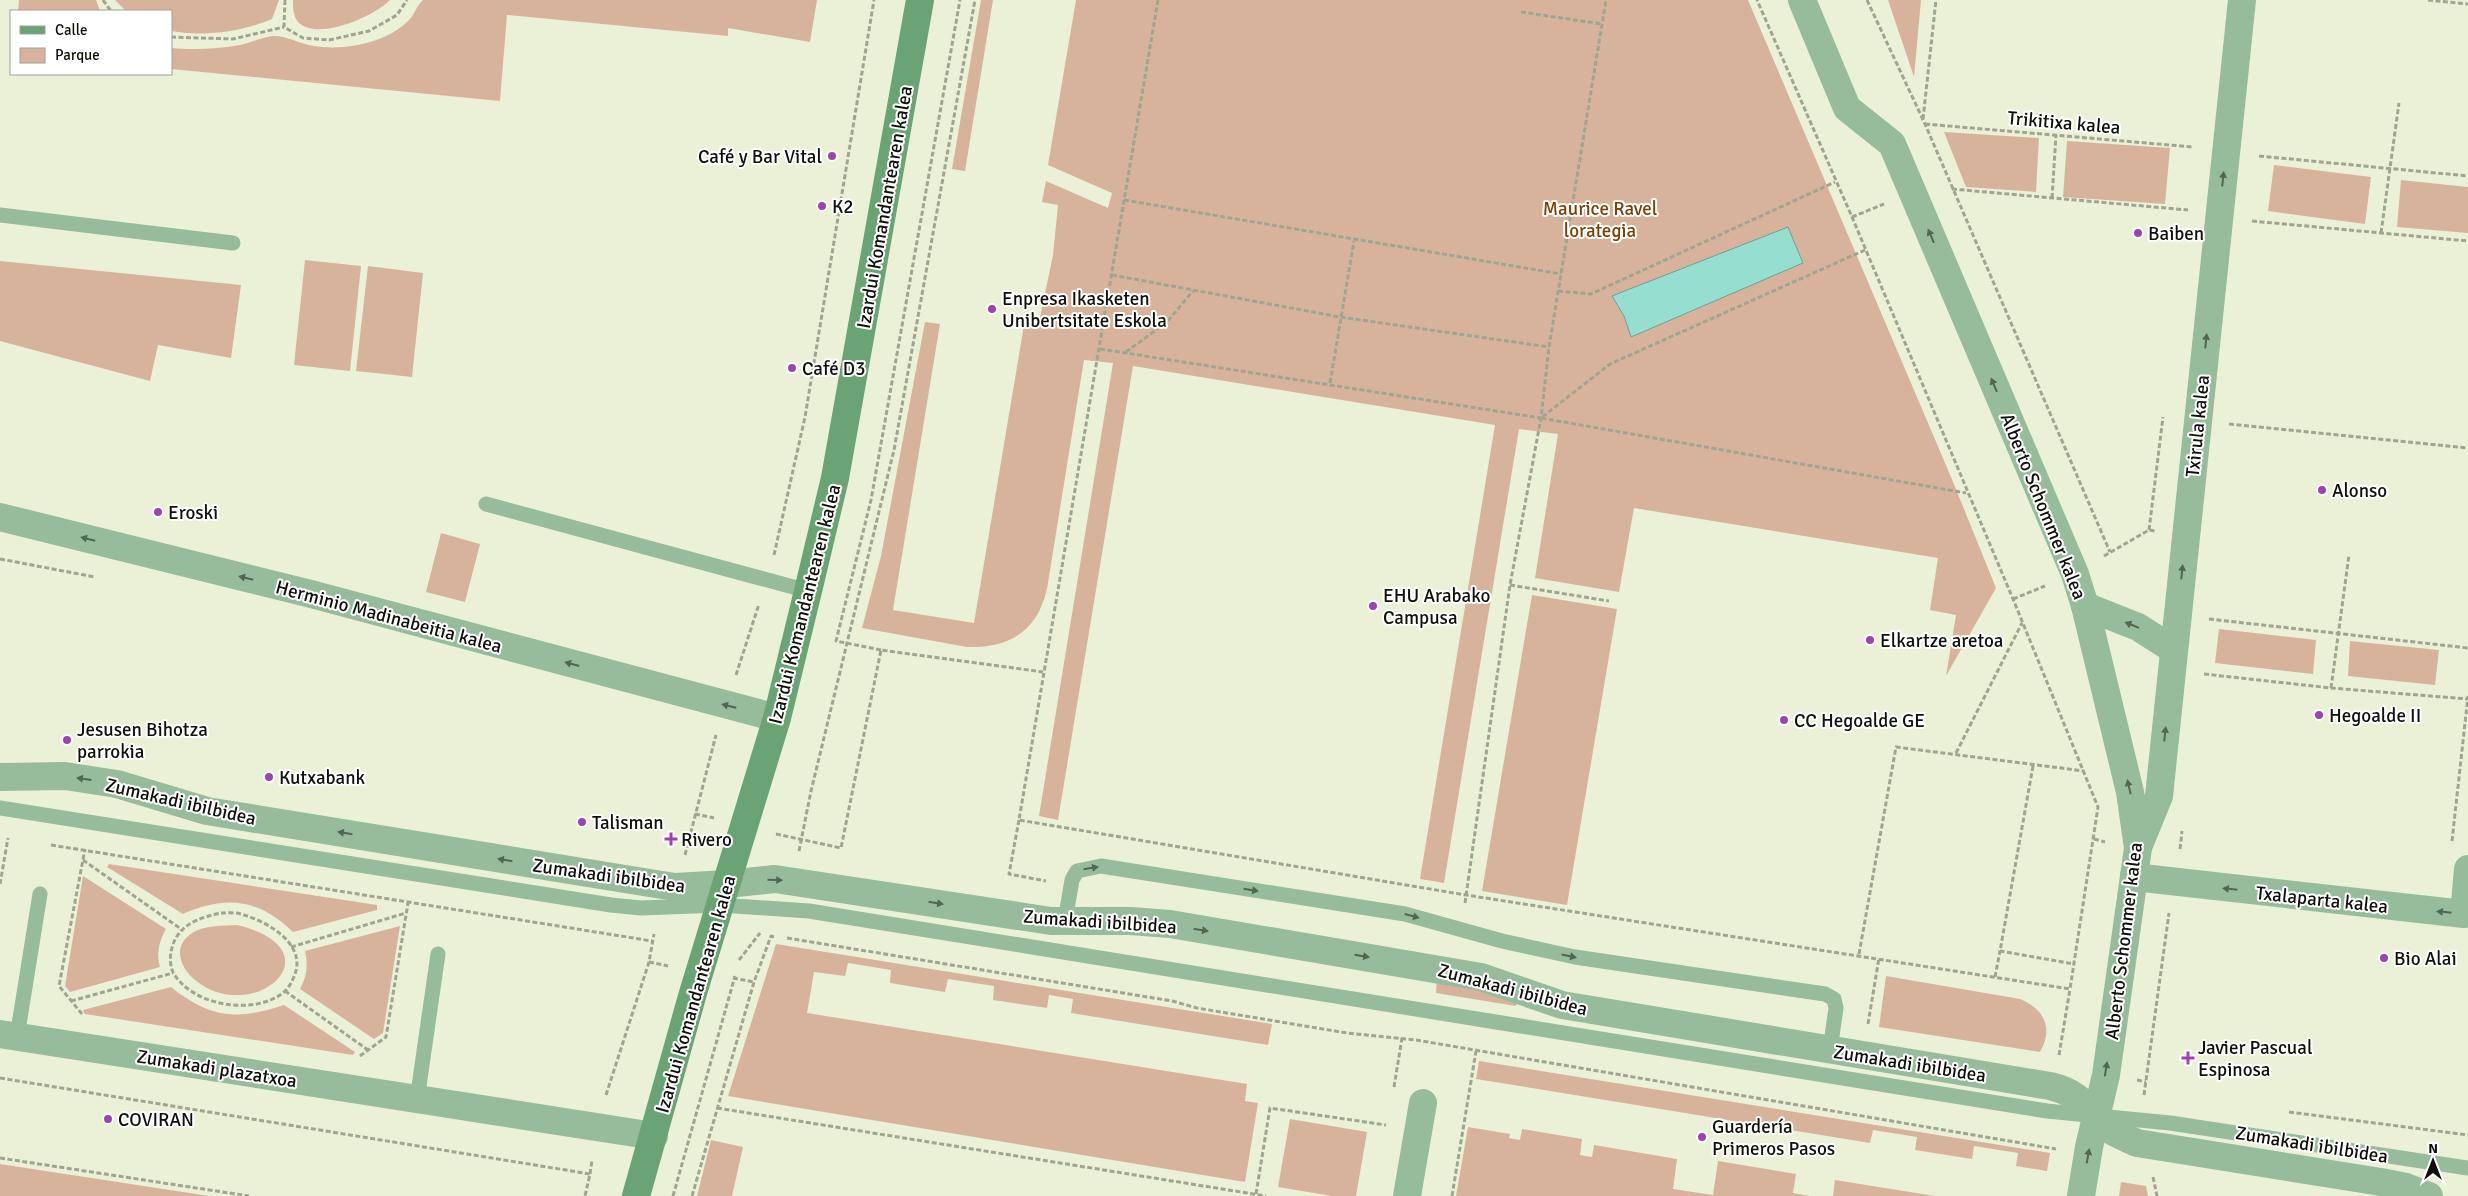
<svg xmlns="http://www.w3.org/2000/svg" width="2468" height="1196" font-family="Signika,sans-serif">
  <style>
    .green { fill: #d8b39c }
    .water { fill: #96ded0; stroke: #6ea094 }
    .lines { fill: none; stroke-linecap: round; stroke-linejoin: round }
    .path { stroke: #a0a591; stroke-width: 3; stroke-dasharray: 5 2.5; stroke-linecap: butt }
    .service { stroke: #96bc9c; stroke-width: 15 }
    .minor { stroke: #96bc9c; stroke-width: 28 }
    .tertiary { stroke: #96bc9c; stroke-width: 28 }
    .secondary { stroke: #6aa374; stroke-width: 28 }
    .oneway { fill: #526652 }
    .poi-dot { fill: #9d43af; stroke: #fff; stroke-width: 2 }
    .labels { text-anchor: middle; stroke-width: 4; stroke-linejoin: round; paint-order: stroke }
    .street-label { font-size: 19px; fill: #0f1008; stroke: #fff }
    .poi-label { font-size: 19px; fill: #0f1008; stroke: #fff; text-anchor: start }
    .park-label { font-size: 19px; fill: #7b3e05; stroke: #fff }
  </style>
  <rect width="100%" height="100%" fill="#ebf1d7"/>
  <g class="green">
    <path d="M 19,0 L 96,0 L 100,11 L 18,11 Z"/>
    <path d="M 115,0 L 279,0 L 272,19 C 241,32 205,37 171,31 L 171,11 L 126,11 Z"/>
    <path d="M 293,0 L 390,0 C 375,16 317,42 298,22 C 293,16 293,7 293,0 Z"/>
    <path d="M 423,0 L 817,0 L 810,42 L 728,28 L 728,36 L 507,15 L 500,101 L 171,69 L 171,48 C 193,50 219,49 240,45 C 251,43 262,37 273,36 C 289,36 299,44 314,46 C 344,51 388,43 410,19 C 415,13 417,5 423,0 Z"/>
    <path d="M 981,0 L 993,0 L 965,171 L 952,169 Z"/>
    <path d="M 1076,0 L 1748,0 L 1951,477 L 1996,588 L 1946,676 L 1956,615 L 1930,610 L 1938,558 L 1634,508 L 1619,592 L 1535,578 L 1558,434 L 1519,429 L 1444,883 L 1420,879 L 1495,425 L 1133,366 L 1058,820 L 1039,816 L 1113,363 L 1084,360 L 1047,589 C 1037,632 1009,648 967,647 L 862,628 L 881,556 L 925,322 L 940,324 L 893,610 L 974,623 L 1024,325 L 1038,327 L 1053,255 L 1058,205 L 1042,202 L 1046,181 L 1108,208 L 1112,193 L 1048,165 Z"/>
    <path d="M 1888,0 L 1921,0 L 1914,77 Z"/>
    <path d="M 1944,132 L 2039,138 L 2036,192 L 1966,187 Z"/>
    <path d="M 2067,141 L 2170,148 L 2165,204 L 2063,197 Z"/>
    <path d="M 2274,165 L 2371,177 L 2365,224 L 2268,211 Z"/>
    <path d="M 2401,180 L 2468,187 L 2468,233 L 2397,227 Z"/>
    <path d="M 305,260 L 361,266 L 350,371 L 294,365 Z"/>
    <path d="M 0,261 L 241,285 L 231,358 L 158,345 L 150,381 L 0,341 Z"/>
    <path d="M 368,266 L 423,273 L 412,377 L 356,371 Z"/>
    <path d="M 441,533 L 480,544 L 465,602 L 426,592 Z"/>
    <path d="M 1532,595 L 1617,609 L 1567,905 L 1482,891 Z"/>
    <path d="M 2219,629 L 2316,640 L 2313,674 L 2215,663 Z"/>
    <path d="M 2350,641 L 2439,650 L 2435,685 L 2348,676 Z"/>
    <path d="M 109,864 L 377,905 L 377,910 L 293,932 C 259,899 226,895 183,914 L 107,867 Z"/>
    <path d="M 83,876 L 166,929 C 159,942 156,953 160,967 L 70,992 L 65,986 Z"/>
    <path d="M 237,925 C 341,950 253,1028 195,980 C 180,968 172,946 192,933 C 204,925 223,926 237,925 Z"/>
    <path d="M 400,926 L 383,1033 L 374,1039 L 300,989 C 307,976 308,966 305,951 Z"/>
    <path d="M 776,944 L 1272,1024 L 1268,1045 L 1071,1013 L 1073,999 L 1049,995 L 1047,1008 L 993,1000 L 994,986 L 948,979 L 945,992 L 890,983 L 891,970 L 848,963 L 845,976 L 814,972 L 807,1013 L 1247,1084 L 1245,1101 L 1258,1103 L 1245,1182 L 728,1096 Z"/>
    <path d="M 1886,976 L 2020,999 C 2044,1009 2054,1028 2040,1052 L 1879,1027 Z"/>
    <path d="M 1437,978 L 1517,1002 L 1516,1006 L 1436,993 Z"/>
    <path d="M 171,987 C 210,1018 237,1021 284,1005 L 355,1052 L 353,1055 L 85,1014 L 83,1010 Z"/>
    <path d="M 1479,1061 L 2050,1153 L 2047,1171 L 2016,1166 L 2018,1153 L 1974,1146 L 1972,1159 L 1915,1150 L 1917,1137 L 1873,1130 L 1870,1143 L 1476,1079 Z"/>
    <path d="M 1290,1119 L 1367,1132 L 1356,1196 L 1332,1196 L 1278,1187 Z"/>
    <path d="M 1468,1127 L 1510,1134 L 1509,1138 L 1520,1140 L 1522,1129 L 1582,1139 L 1580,1155 L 1592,1157 L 1594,1145 L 1677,1159 L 1673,1189 L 1713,1195 L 1718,1161 L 1796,1174 L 1793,1193 L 1810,1196 L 1456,1196 Z"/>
    <path d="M 711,1140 L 743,1147 L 732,1196 L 697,1196 Z"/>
    <path d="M 0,1164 L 209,1196 L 0,1196 Z"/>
    <path d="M 1835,1180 L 1935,1196 L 1833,1196 Z"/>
    <path d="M 2121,1182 L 2146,1186 L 2148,1196 L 2119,1196 Z"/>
  </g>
  <path class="water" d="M 1788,227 L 1803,263 L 1631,337 L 1624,316 L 1612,296 Z"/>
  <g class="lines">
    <g class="path">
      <path d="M 103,0 L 111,11"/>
      <path d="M 285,0 L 284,27 L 303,38 L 329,40 L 369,31 L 397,15 L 407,0"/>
      <path d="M 1158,0 L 1019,820 L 1466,895 L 2070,989 L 2098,807 L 2013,599 L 1852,217 L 1757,0"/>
      <path d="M 1867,0 L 1925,124 L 2110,552"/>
      <path d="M 2428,0 L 2468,4"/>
      <path d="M 1521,12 L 1602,24"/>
      <path d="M 171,37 L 233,39 L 284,27"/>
      <path d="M 1923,119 L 1936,0"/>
      <path d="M 1925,124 L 2193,147"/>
      <path d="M 2259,156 L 2468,176"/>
      <path d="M 1952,189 L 2188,210"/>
      <path d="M 2052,198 L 2056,135"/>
      <path d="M 1124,200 L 1561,274"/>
      <path d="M 1852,217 L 1884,204"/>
      <path d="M 2252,221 L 2468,241"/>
      <path d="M 2381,233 L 2399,103"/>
      <path d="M 1865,250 L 1610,364 L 1541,418 L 1966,493"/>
      <path d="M 1112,275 L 1340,317 L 1549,347"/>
      <path d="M 1558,291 L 1591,294 L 1835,182"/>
      <path d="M 1100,349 L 1541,418"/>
      <path d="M 1126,352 L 1167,322 L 1193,291"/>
      <path d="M 1330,383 L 1354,241"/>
      <path d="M 2229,424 L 2468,448"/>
      <path d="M 2149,530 L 2163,417"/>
      <path d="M 774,555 L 805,417 L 874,0"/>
      <path d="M 2104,556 L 2149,530 L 2155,531"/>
      <path d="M 0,559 L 95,577"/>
      <path d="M 1510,585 L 1609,601"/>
      <path d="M 2013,599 L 2045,586"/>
      <path d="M 2209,619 L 2468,648"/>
      <path d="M 881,650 L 836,641 L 871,500 L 960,0"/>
      <path d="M 2204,674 L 2331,688 L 2468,699"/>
      <path d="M 736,675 L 759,604"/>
      <path d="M 2331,688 L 2349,555"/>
      <path d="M 1956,753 L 2022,623"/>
      <path d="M 2033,766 L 2000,951 L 2074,964"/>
      <path d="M 695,814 L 714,818"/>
      <path d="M 1019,820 L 1009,874 L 1046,881"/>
      <path d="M 776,834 L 841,848 L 881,650 L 1043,672"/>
      <path d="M 2094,839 L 2105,842"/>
      <path d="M 2452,841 L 2468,696"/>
      <path d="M 51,845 L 652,941"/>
      <path d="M 2180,849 L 2182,831"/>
      <path d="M 799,851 L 811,791 L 894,450 L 975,0"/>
      <path d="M 685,855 L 716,735"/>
      <path d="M 83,860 L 181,929"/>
      <path d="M 0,884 L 8,838"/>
      <path d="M 1465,903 L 1510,585 L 1541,418 L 1549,347 L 1606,0"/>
      <path d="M 221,913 C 228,913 237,912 244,915 C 268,922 306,944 295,974 C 292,982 288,990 280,995 C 250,1015 193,1005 174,974 C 170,968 170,958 171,952 C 176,925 198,918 221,913 Z"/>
      <path d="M 787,938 L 1172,1001 L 1197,1008 L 1347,1033 L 1416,1040 L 2056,1149"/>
      <path d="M 291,947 L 406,913"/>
      <path d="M 1859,954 L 1896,747 L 2084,771"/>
      <path d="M 739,960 L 760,933"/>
      <path d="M 649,962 L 668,966"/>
      <path d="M 1995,977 L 2000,951"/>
      <path d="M 733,978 L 754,982"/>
      <path d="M 285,991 L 368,1050"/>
      <path d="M 71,1001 L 173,973"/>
      <path d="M 82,1014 L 59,986 L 85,849"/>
      <path d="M 1868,1024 L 1879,958"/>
      <path d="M 2059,1055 L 2070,989"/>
      <path d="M 360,1056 L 386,1037 L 408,903"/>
      <path d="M 0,1078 L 590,1174 L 585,1196"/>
      <path d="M 2137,1080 L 2146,1082"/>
      <path d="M 1394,1087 L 1402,1038"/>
      <path d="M 606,1095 L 649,962 L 654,934"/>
      <path d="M 2144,1095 L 2169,913"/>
      <path d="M 717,1108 L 1266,1196"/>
      <path d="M 2289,1112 L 2468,1135"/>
      <path d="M 0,1158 L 249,1196"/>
      <path d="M 590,1174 L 592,1160"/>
      <path d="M 2153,1177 L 2157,1196"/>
      <path d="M 1256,1194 L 1270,1108 L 1386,1125"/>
      <path d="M 673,1196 L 735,976"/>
      <path d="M 692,1196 L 754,982 L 771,936 L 774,937"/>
      <path d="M 1452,1196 L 1476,1051"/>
    </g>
    <g class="service">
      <path d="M 0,215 L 233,243"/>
      <path d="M 486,504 L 808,591"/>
      <path d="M 0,808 L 611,905 L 641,908 L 720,905 L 809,911 L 2047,1111 L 2170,1123 L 2468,1168"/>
      <path d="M 1065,921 L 1072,880 L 1077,871 L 1101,866 L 1405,914 L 1502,941 L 1575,957 L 1825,994 L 1834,999 L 1836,1008 L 1830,1050"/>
      <path d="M 17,1037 L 40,894"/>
      <path d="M 417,1100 L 438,954"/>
    </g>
    <g class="minor">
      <path d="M 1802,0 L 1847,108 L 1892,144 L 2075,574 L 2085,606 L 2130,792 L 2138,848 L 2106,1075 L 2089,1147 L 2081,1196"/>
      <path d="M 0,517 L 311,594 L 777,718"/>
      <path d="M 2085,606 L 2138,627 L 2174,650"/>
      <path d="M 2139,845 L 2159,796 L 2242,0"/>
      <path d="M 2134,877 L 2464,914 L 2468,869"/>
      <path d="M 727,884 L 775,879 L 1051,921 L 1130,921 L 1170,924 L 1481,977 L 1562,1005 L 2050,1086 C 2084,1094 2087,1111 2112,1131 C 2120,1136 2129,1139 2137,1143 L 2381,1182 L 2406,1187 L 2429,1196"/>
      <path d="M 0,1034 L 654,1136"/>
      <path d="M 1407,1196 L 1423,1103"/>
    </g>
    <path class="tertiary" d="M 0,777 L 65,776 L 117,784 L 207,811 L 662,885 L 675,887 L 727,884"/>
    <path class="secondary" d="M 636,1196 L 693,993 L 777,718 L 808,591 L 835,478 L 920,0"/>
  </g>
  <defs><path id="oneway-solid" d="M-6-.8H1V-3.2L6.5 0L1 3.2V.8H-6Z" transform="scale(1.25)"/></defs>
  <g class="oneway">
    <use href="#oneway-solid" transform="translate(2223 179) rotate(-84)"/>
    <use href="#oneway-solid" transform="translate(1931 236) rotate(-113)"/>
    <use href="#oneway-solid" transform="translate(2206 341) rotate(-84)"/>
    <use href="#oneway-solid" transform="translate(1994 385) rotate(-113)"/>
    <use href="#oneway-solid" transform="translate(88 539) rotate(-166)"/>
    <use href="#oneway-solid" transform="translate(2182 572) rotate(-84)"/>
    <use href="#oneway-solid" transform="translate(246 578) rotate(-166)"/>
    <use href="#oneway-solid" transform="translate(2132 625) rotate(-158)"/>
    <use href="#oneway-solid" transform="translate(572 664) rotate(-165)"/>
    <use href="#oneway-solid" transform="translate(729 706) rotate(-166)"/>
    <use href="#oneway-solid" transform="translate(2165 734) rotate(-84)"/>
    <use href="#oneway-solid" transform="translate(84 779) rotate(-172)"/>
    <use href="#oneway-solid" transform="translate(2129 787) rotate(-103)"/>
    <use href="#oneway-solid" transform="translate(345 833) rotate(-171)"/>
    <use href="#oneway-solid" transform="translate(505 860) rotate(-171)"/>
    <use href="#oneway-solid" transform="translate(1091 868) rotate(-9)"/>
    <use href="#oneway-solid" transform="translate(775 880) rotate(1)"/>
    <use href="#oneway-solid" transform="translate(2230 889) rotate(-174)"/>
    <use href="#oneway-solid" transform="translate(1251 890) rotate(9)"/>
    <use href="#oneway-solid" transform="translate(936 903) rotate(9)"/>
    <use href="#oneway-solid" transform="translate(2444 912) rotate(-174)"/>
    <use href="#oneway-solid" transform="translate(1412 916) rotate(15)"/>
    <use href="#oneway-solid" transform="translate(1201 930) rotate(9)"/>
    <use href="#oneway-solid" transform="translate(1362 956) rotate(9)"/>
    <use href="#oneway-solid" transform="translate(1569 956) rotate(12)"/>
    <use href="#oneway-solid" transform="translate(2106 1069) rotate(-81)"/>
    <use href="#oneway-solid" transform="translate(2088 1156) rotate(-80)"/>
  </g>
  <g class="poi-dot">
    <circle cx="832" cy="156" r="5"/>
    <circle cx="822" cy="206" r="5"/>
    <circle cx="2138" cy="233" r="5"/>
    <circle cx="992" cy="309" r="5"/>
    <circle cx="792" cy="368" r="5"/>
    <circle cx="2322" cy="490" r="5"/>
    <circle cx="158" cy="512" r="5"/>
    <circle cx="1373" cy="606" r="5"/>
    <circle cx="1870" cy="640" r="5"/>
    <circle cx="2319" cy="715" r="5"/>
    <circle cx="1784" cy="720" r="5"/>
    <circle cx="67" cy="740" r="5"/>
    <circle cx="269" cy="777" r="5"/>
    <circle cx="582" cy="822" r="5"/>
    <path d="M668.5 831.5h5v5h5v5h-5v5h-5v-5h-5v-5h5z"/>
    <circle cx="2384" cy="958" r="5"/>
    <path d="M2185.5 1050.5h5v5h5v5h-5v5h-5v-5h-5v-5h5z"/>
    <circle cx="108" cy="1119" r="5"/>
    <circle cx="1702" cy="1137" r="5"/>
  </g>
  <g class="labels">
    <g class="street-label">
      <text transform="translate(2064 122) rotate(5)" y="7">Trikitixa kalea</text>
      <text transform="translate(884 207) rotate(-80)" y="7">Izardui Komandantearen kalea</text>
      <text transform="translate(2197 426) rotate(-84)" y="7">Txirula kalea</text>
      <text transform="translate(2044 506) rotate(68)" y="7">Alberto Schommer kalea</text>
      <text transform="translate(804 604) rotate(-76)" y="7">Izardui Komandantearen kalea</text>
      <text transform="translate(389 616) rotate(15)" y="7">Herminio Madinabeitia kalea</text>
      <text transform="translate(181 801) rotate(13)" y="7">Zumakadi ibilbidea</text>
      <text transform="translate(609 875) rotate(8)" y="7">Zumakadi ibilbidea</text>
      <text transform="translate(2322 899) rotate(6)" y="7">Txalaparta kalea</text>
      <text transform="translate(1100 921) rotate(4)" y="7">Zumakadi ibilbidea</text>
      <text transform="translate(2123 941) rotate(-83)" y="7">Alberto Schommer kalea</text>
      <text transform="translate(1513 989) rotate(15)" y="7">Zumakadi ibilbidea</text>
      <text transform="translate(695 994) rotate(-74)" y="7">Izardui Komandantearen kalea</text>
      <text transform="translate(1910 1063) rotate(9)" y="7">Zumakadi ibilbidea</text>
      <text transform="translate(217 1068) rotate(9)" y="7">Zumakadi plazatxoa</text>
      <text transform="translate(2312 1144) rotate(9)" y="7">Zumakadi ibilbidea</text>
    </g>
    <g class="poi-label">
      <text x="822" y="163" text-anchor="end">Café y Bar Vital</text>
      <text x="832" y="213">K2</text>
      <text x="2148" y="240">Baiben</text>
      <text x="1002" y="305">Enpresa Ikasketen<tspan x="1002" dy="22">Unibertsitate Eskola</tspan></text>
      <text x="802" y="375">Café D3</text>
      <text x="2332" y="497">Alonso</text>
      <text x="168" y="519">Eroski</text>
      <text x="1383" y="602">EHU Arabako<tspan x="1383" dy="22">Campusa</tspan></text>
      <text x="1880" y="647">Elkartze aretoa</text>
      <text x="2329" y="722">Hegoalde II</text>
      <text x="1794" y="727">CC Hegoalde GE</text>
      <text x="77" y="736">Jesusen Bihotza<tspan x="77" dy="22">parrokia</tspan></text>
      <text x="279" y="784">Kutxabank</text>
      <text x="592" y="829">Talisman</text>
      <text x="681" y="846">Rivero</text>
      <text x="2394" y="965">Bio Alai</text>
      <text x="2198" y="1054">Javier Pascual<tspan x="2198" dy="22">Espinosa</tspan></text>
      <text x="118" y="1126">COVIRAN</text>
      <text x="1712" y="1133">Guardería<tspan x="1712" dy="22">Primeros Pasos</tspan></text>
    </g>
    <g class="park-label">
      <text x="1600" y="215">Maurice Ravel<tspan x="1600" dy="22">lorategia</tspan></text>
    </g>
  </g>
  <rect x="10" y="10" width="162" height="65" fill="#ffffff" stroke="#9f9f9c"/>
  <rect x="20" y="26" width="25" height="8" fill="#6aa374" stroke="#9f9f9c"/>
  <text x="55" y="35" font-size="15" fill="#0f1008">Calle</text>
  <rect x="20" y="48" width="25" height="15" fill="#d8b39c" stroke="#9f9f9c"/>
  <text x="55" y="60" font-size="15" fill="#0f1008">Parque</text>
  <g transform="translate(2433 1161)" stroke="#ffffff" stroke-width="4" paint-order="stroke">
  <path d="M0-4L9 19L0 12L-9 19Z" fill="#0f1008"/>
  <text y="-8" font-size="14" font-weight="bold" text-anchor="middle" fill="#0f1008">N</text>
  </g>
</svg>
